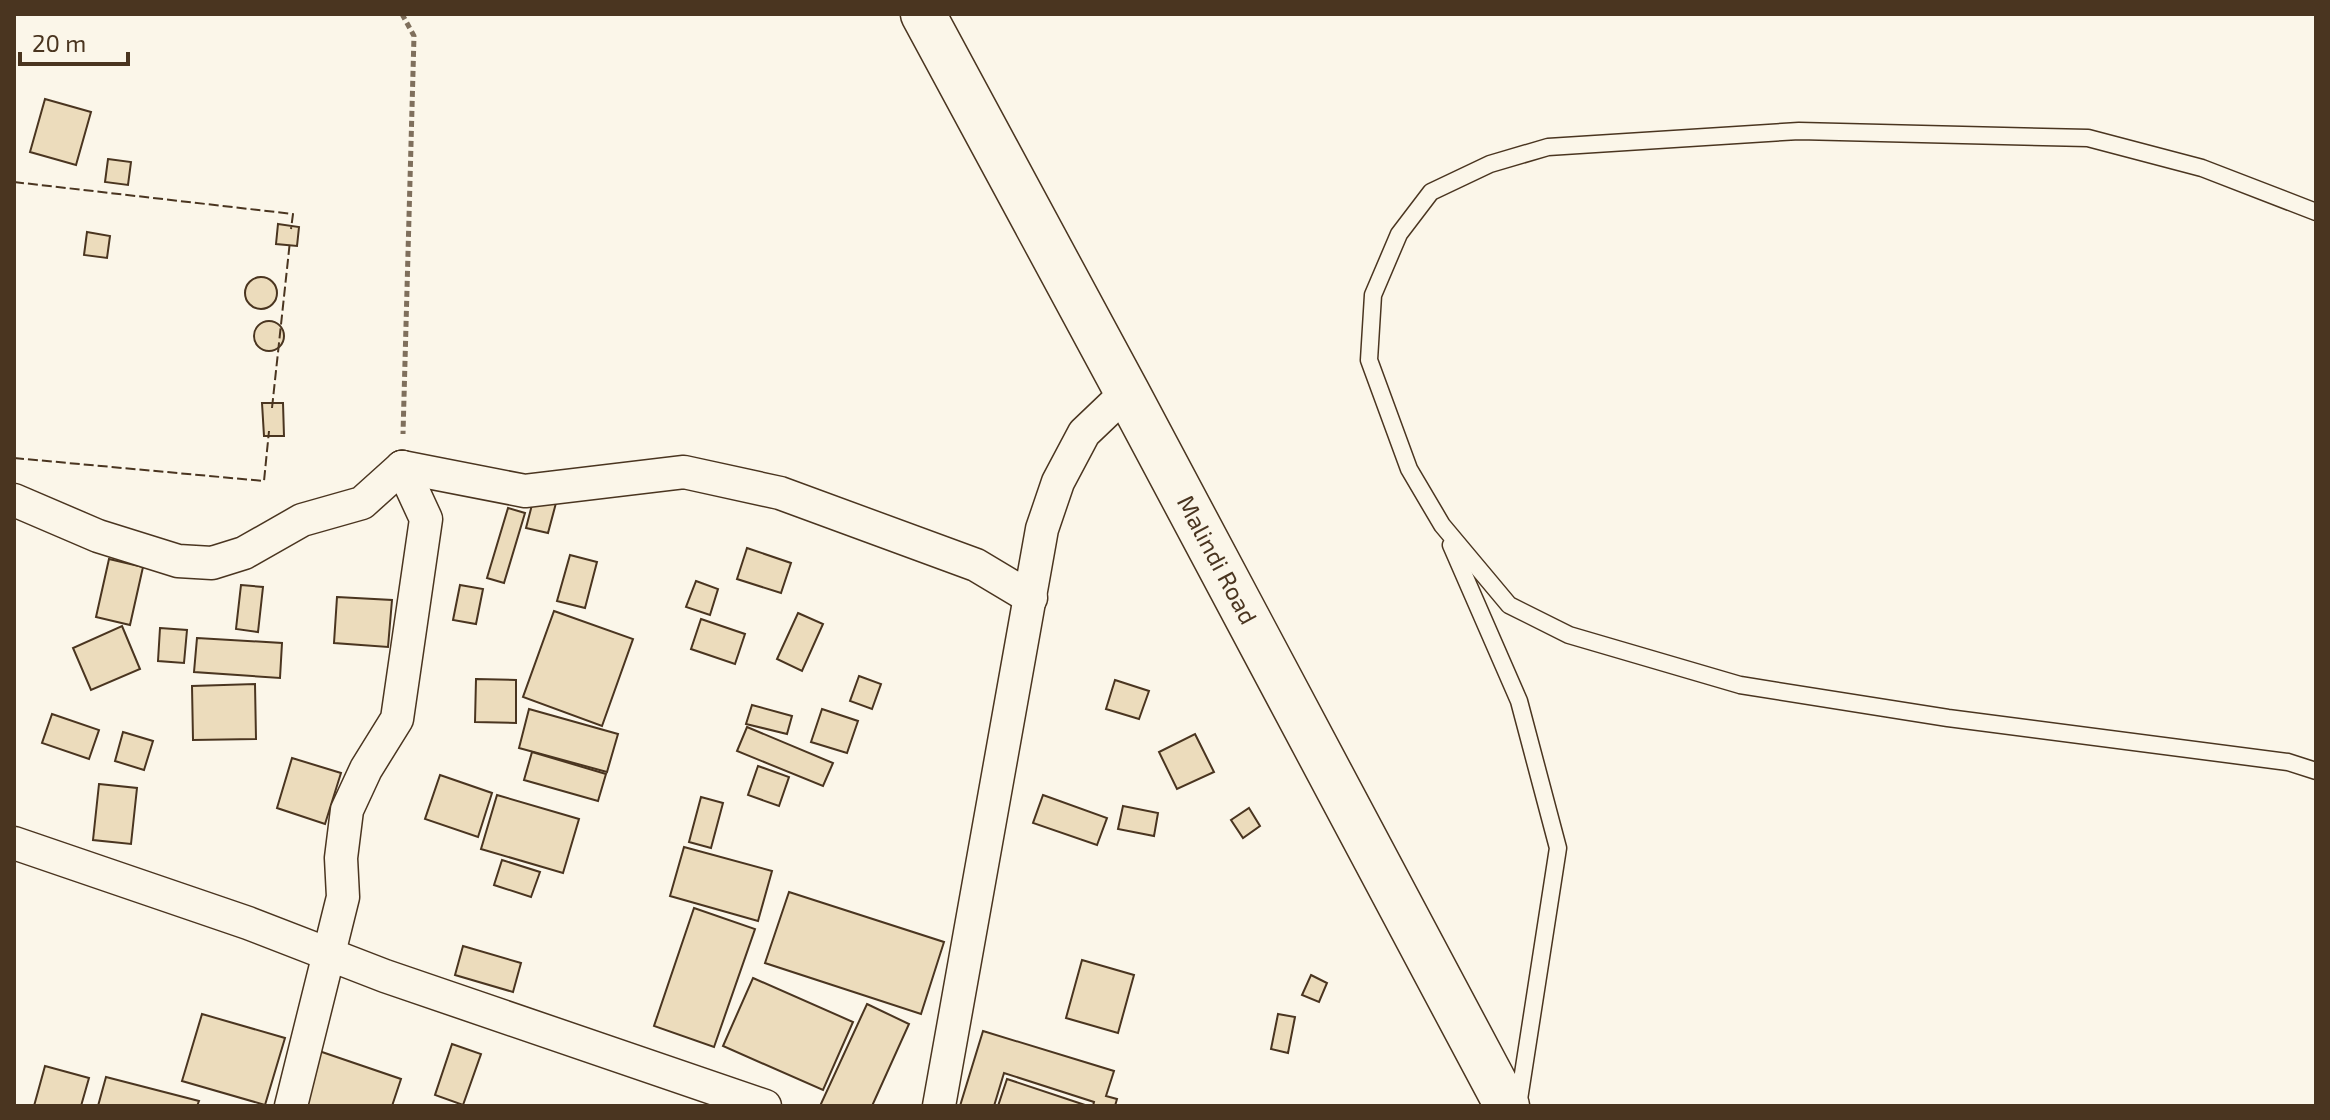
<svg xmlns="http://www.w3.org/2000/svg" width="2330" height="1120" font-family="'Exo 2',sans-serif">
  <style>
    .building { fill: #ecdcbc; stroke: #4a3520; stroke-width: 2 }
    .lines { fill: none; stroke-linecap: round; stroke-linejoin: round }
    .lane-casing { stroke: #4a3520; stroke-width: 19 }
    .street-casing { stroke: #4a3520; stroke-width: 35 }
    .highway-casing { stroke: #4a3520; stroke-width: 47 }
    .path { stroke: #7f6f5c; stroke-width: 5; stroke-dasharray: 6 4; stroke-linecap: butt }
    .lane { stroke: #fbf6e9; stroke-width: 16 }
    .street { stroke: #fbf6e9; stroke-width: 32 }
    .highway { stroke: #fbf6e9; stroke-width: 44 }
    .fence { stroke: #4a3520; stroke-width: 2; stroke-dasharray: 10 4; stroke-linecap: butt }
    .labels { text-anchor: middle; stroke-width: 6; stroke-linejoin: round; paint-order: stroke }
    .street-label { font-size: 24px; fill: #4a3520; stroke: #fbf6e9 }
  </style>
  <rect width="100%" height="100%" fill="#fbf6e9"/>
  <g class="building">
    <path d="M 45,99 L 91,112 L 76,165 L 30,152 Z"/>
    <path d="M 108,159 L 131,162 L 128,185 L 105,182 Z"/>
    <path d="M 278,224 L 299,227 L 297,246 L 276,244 Z"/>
    <path d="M 87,232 L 110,236 L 107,258 L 84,255 Z"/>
    <circle cx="261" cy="293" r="16"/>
    <circle cx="269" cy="336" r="15"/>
    <path d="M 262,403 L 283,403 L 284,436 L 264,436 Z"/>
    <path d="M 534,497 L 556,503 L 548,533 L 526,528 Z"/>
    <path d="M 508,508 L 525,513 L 504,583 L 487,578 Z"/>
    <path d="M 747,548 L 791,563 L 781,593 L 737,579 Z"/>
    <path d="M 570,555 L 597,562 L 585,608 L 557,601 Z"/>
    <path d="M 109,559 L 143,567 L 130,625 L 96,617 Z"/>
    <path d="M 696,581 L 718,589 L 710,615 L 686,607 Z"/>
    <path d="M 241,585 L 263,587 L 258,632 L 236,629 Z"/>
    <path d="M 460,585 L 483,589 L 476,624 L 453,620 Z"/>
    <path d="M 337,597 L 392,600 L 388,647 L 334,643 Z"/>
    <path d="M 554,611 L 633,639 L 602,726 L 523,697 Z"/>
    <path d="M 798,613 L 823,624 L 802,671 L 777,659 Z"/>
    <path d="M 701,619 L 745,634 L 735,664 L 691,649 Z"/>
    <path d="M 122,626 L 140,669 L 91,690 L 73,648 Z"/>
    <path d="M 160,628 L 187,630 L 184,663 L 158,661 Z"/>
    <path d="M 197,638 L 282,643 L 280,678 L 194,672 Z"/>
    <path d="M 859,676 L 881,684 L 872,709 L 850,701 Z"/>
    <path d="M 476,679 L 516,680 L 516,723 L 475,722 Z"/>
    <path d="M 1115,680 L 1149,691 L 1139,719 L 1106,709 Z"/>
    <path d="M 255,684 L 256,739 L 193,740 L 192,686 Z"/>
    <path d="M 752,705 L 792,716 L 787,734 L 746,724 Z"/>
    <path d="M 529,709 L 618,734 L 607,772 L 519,748 Z"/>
    <path d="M 822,709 L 858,721 L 847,753 L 811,742 Z"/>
    <path d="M 52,714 L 99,730 L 89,759 L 42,743 Z"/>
    <path d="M 747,727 L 833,763 L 823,786 L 737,751 Z"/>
    <path d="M 123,732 L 153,741 L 144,770 L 115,761 Z"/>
    <path d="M 1195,734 L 1214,772 L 1177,789 L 1159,752 Z"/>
    <path d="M 532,752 L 606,774 L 598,801 L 524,780 Z"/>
    <path d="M 292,758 L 341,773 L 325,824 L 277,808 Z"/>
    <path d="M 758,766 L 789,777 L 779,806 L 748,795 Z"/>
    <path d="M 440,775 L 492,793 L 478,837 L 425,819 Z"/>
    <path d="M 99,784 L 137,788 L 131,844 L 93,840 Z"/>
    <path d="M 497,795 L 579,819 L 563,873 L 481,849 Z"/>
    <path d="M 1043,795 L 1107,818 L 1097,845 L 1033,823 Z"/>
    <path d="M 701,797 L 723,803 L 711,848 L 689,842 Z"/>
    <path d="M 1123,806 L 1158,813 L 1154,836 L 1118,829 Z"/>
    <path d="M 1249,808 L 1260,826 L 1243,838 L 1231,820 Z"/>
    <path d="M 684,847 L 772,871 L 758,921 L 670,896 Z"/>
    <path d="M 502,860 L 540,872 L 531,897 L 494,885 Z"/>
    <path d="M 789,892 L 944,942 L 921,1014 L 765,963 Z"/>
    <path d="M 694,908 L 755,929 L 714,1047 L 654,1026 Z"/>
    <path d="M 463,946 L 521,963 L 513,992 L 455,975 Z"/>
    <path d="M 1082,960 L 1134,975 L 1118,1033 L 1066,1018 Z"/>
    <path d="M 1311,975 L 1327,983 L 1319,1002 L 1302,995 Z"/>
    <path d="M 753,978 L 853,1022 L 823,1090 L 723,1046 Z"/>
    <path d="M 867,1004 L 909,1024 L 872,1106 L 820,1106 Z"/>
    <path d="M 202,1014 L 285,1038 L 265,1105 L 182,1081 Z"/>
    <path d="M 1278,1014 L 1295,1017 L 1288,1053 L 1271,1049 Z"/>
    <path d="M 983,1031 L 1114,1071 L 1106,1096 L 1117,1099 L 1115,1106 L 1093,1106 L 1094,1102 L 1004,1073 L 994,1106 L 960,1106 Z"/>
    <path d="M 452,1044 L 481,1054 L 463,1105 L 435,1095 Z"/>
    <path d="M 319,1051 L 401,1079 L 392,1106 L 300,1106 Z"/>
    <path d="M 45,1066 L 89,1078 L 81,1106 L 34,1106 Z"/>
    <path d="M 106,1077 L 199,1101 L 197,1106 L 98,1106 Z"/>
    <path d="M 1007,1079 L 1088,1106 L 998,1106 Z"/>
  </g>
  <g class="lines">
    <defs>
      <g id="lane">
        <path d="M 2316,212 L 2202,168 L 2088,138 L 1799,131 L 1548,147 L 1490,164 L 1431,192 L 1399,234 L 1373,295 L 1369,360 L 1409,469 L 1442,525 L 1509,605 L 1569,635 L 1740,685 L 1948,718 L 2288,762 L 2316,771"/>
        <path d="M 1451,545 L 1519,701 L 1558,848 L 1518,1106"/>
      </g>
      <g id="street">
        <path d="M 402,467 L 525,491 L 684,472 L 780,493 L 976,565 L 1031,598"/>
        <path d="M 14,500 L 98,536 L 178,561 L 212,563 L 244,553 L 302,520 L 362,503 L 402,467"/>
        <path d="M 14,843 L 248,923 L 385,976 L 765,1106"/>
        <path d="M 291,1106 L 343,897 L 341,858 L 347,810 L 366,769 L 397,719 L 426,519 L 402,467"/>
        <path d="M 939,1106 L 1042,529 L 1058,482 L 1084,433 L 1127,392"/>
      </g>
      <g id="highway">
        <path id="s1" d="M 923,14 L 1127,392 L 1507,1106"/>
      </g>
    </defs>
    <use href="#lane" class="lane-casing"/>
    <use href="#street" class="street-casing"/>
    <use href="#highway" class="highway-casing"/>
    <path class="path" d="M 402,14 L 414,36 L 403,434"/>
    <use href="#lane" class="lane"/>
    <use href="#street" class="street"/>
    <use href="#highway" class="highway"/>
    <g class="fence">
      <path d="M 14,182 L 293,214 L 291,229"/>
      <path d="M 272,408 L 290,241"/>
      <path d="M 14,458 L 264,481 L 269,431"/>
    </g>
  </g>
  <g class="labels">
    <g class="street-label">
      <text dy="8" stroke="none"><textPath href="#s1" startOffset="620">Malindi Road</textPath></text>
    </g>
  </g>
  <rect width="2330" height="1120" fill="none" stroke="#4a3520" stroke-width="32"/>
  <path d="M20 52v12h108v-12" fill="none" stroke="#4a3520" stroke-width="4"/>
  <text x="32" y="52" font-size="24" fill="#4a3520" stroke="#fbf6e9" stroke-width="6" paint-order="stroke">20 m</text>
</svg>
